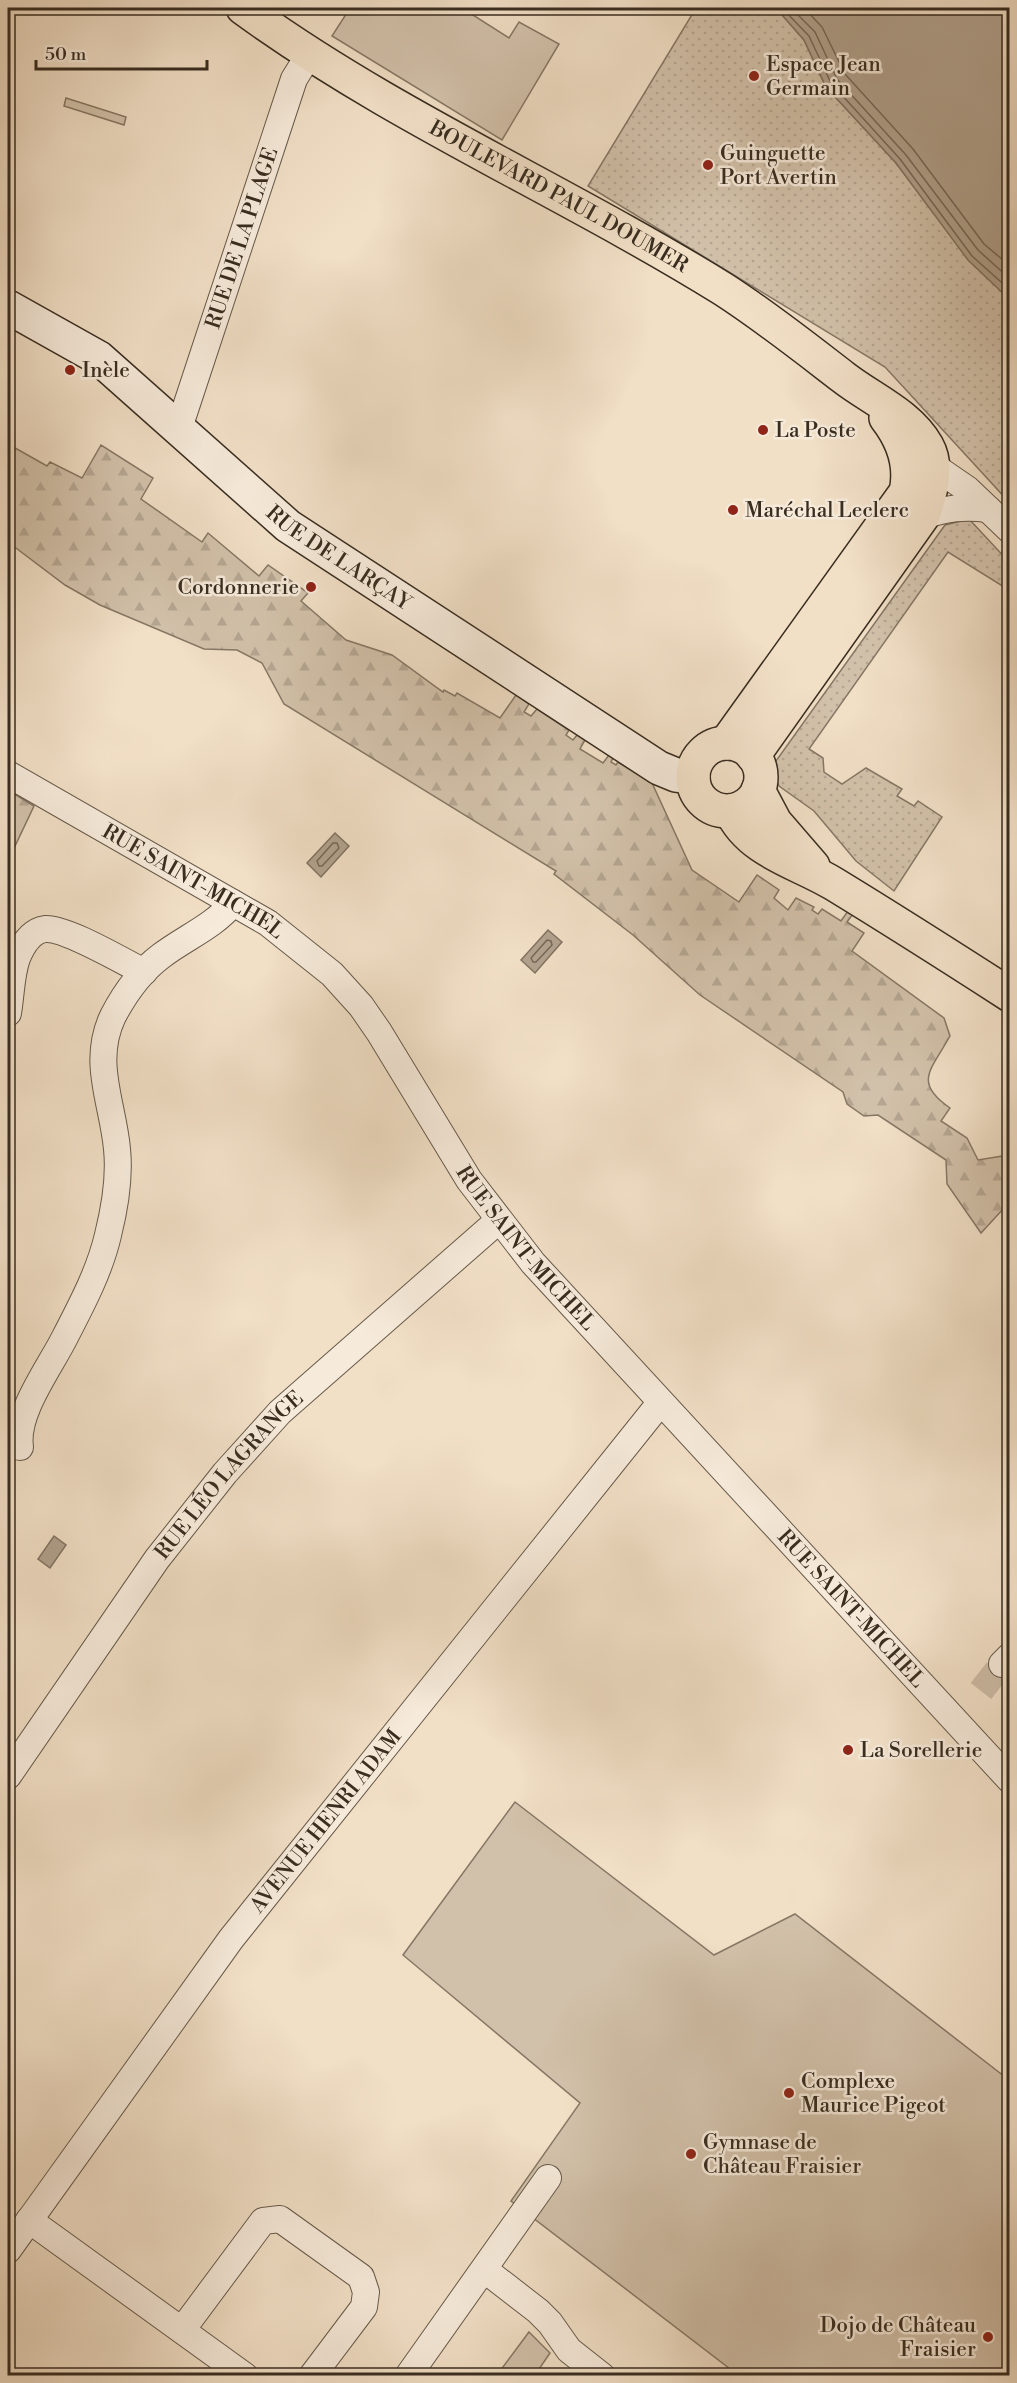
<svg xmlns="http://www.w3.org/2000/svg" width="1017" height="2383" font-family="'Libre Bodoni',serif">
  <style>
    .grass { fill: #d2c1aa; stroke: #867765; stroke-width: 1.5 }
    .forest { fill: url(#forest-firs); stroke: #867765; stroke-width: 1.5 }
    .park { fill: url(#park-dots); stroke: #867765; stroke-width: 1.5 }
    .water { fill: #b2a28e; stroke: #827362; stroke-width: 1.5 }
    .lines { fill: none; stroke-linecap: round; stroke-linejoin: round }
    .shore { stroke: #766857; stroke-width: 1.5 }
    .street-tunnel { stroke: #ccbba5; stroke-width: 26; stroke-dasharray: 26 13; stroke-linecap: butt }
    .street-casing { stroke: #675a4a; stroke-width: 28 }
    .secondary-casing { stroke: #392d20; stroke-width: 36 }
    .primary-casing { stroke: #392d20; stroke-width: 36 }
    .street { stroke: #f6eada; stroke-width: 26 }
    .secondary { stroke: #f6eada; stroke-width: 33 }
    .primary { stroke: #f1dfc6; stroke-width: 33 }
    .poi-dot { fill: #8f2418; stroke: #f6eada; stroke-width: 2 }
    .labels { text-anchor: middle; stroke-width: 5; stroke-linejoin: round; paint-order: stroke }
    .poi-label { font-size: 21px; fill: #392d20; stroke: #f6eada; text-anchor: start }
    .street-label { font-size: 21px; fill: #392d20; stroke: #f6eada }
  </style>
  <defs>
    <pattern id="forest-firs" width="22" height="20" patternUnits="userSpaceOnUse" patternTransform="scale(1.5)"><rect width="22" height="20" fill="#d2c1aa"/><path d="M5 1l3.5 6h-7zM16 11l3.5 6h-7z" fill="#b5a692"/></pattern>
    <pattern id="park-dots" width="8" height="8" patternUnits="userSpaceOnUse" patternTransform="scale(1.5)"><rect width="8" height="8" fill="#d2c1aa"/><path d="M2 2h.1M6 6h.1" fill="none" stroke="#b5a692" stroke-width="1.8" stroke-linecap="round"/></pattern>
  </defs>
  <rect width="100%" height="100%" fill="#f1dfc6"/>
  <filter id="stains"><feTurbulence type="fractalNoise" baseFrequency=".00333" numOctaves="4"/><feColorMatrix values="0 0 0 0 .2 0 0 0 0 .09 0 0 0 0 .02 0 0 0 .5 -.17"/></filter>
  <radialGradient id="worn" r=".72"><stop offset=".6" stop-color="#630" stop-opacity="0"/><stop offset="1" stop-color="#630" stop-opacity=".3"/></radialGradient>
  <g class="grass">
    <path d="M 350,8 L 462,8 L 509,38 L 519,22 L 559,44 L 502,140 L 332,36 Z"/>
    <path d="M 66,98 L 126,117 L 124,125 L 64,106 Z"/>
    <path d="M 515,1802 L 714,1955 L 795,1914 L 1009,2080 L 1009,2375 L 738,2375 L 511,2201 L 580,2103 L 403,1955 Z"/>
    <path d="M 529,2332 L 550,2353 L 535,2375 L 497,2375 Z"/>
  </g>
  <g class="forest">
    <path d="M 8,444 L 47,466 L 50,462 L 82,478 L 101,445 L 153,478 L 141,499 L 202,542 L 208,533 L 259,576 L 268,565 L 308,593 L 301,601 L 346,640 L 392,655 L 443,692 L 444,690 L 455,696 L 457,693 L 500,718 L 516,695 L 529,704 L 524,712 L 531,716 L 537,709 L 569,730 L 566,735 L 573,740 L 577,735 L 585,740 L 580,749 L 603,763 L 609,755 L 613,758 L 611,762 L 616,765 L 618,762 L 652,783 L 692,870 L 739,902 L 757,875 L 779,890 L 774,898 L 788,910 L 796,898 L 814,907 L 812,910 L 818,914 L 822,909 L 841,921 L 848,911 L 853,914 L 847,922 L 864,933 L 852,951 L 944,1018 L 950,1036 C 932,1069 912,1082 950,1108 L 941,1121 L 967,1138 L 978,1160 L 1009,1155 L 1009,1212 L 1004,1208 L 981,1233 L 947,1184 L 946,1160 L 878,1115 L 864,1116 L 847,1104 L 843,1092 L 700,995 L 633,935 L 554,874 L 556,871 L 284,704 L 262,663 L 237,650 L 204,649 L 100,605 L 65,585 L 8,542 Z"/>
    <path d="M 8,790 L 34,806 L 8,861 Z"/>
  </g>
  <g class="park">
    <path d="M 696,8 L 776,8 L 804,40 L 826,87 L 896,163 L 929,207 L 1009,299 L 1009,502 L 885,367 L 588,186 Z"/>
    <path d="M 969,519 L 1009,562 L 1009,579 L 1004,587 L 948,552 L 809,749 L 823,758 L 824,772 L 842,784 L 866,768 L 902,789 L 897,796 L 914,806 L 918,801 L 942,817 L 894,891 L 856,861 L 814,811 L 779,786 L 771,768 L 945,525 Z"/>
  </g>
  <g class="water">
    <path d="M 776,8 L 1009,8 L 1009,299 L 968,260 L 896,163 L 826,87 L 804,40 Z"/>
    <path d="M 335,833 L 349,846 L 321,877 L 307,863 Z"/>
    <path d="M 548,930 L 562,942 L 535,973 L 521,960 Z"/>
    <path d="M 54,1536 L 66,1545 L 50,1568 L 38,1559 Z"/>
  </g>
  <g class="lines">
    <g class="shore">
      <path d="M 782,8 L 809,36 L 831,83 L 900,159 L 972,256 L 1010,290"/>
      <path d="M 791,8 L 815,32 L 837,79 L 906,155 L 978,250 L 1010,279"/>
      <path d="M 804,8 L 822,27 L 845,74 L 913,149 L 984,244 L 1010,266"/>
      <path d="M 333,843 L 337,843 L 339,848 L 322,866 L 319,866 L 317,861 Z"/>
      <path d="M 547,940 L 551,941 L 552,945 L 536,962 L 533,962 L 531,958 Z"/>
    </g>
    <path class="street-tunnel" d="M 981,1691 L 1002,1664"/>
    <defs>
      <g id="street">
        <path id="s1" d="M 179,428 L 294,79 L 310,53"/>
        <path d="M 988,509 L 1010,530"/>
        <path d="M 923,516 C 947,508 964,506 988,509 L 967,489 L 932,465"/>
        <path id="s2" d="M 8,774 L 268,923 L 332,974 L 361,1006 L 379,1032 L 469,1180 L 533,1263 L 1010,1780"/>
        <path d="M 8,1013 C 11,996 11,975 17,958 C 22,946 31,931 45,929 C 65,927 124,962 144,972"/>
        <path d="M 20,1447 C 15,1412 51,1366 66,1335 C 82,1304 100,1270 108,1235 C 115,1207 120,1178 117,1149 C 113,1103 91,1062 113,1016 C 124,995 141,971 161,956 C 186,937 213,927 233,903"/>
        <path d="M 1002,1664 L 1010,1656"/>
        <path id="s3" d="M 8,1776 L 157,1559 L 225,1473 L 280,1412 L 499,1220"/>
        <path d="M 29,2220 L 245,2376"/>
        <path id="s4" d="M 8,2250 L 231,1939 L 660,1403"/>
        <path d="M 485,2270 L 538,2311 L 550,2323 L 569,2350 L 602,2376"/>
        <path d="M 182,2330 L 263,2221 L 280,2219 L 287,2224 L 361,2277 L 366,2292 L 364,2307 L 312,2376"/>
        <path d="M 408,2376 L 548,2178"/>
      </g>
      <g id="secondary">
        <path id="s5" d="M 8,307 L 99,358 L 288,526 L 659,768 L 676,775 L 693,777"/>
      </g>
      <g id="primary">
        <path id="s6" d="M 243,8 C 393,117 565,191 723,289 C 765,316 804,347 843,377 C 871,399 909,414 927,446 C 939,467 930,494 923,516 L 753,756"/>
        <path d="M 726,743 L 906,492 C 912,465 903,440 886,418"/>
        <circle cx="727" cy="777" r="34"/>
        <path d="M 758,790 L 775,822 L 813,866"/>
        <path d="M 731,811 C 750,852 798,862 834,884 C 893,920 951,957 1010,995"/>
      </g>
    </defs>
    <use href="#street" class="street-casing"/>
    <use href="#secondary" class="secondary-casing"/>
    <use href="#primary" class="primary-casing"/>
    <use href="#street" class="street"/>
    <use href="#secondary" class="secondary"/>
    <use href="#primary" class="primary"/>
  </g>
  <g class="poi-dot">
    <circle cx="754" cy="76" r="6"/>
    <circle cx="708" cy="165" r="6"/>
    <circle cx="70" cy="370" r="6"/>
    <circle cx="763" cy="430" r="6"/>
    <circle cx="733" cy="510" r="6"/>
    <circle cx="311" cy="587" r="6"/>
    <circle cx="848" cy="1750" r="6"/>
    <circle cx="789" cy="2093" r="6"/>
    <circle cx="691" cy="2154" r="6"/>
    <circle cx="988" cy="2337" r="6"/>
  </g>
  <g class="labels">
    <g class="poi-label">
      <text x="766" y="71">Espace Jean<tspan x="766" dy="24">Germain</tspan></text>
      <text x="720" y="160">Guinguette<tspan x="720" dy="24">Port Avertin</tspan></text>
      <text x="82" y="377">Inèle</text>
      <text x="775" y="437">La Poste</text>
      <text x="745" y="517">Maréchal Leclerc</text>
      <text x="299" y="594" text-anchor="end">Cordonnerie</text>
      <text x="860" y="1757">La Sorellerie</text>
      <text x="801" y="2088">Complexe<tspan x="801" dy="24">Maurice Pigeot</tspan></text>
      <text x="703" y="2149">Gymnase de<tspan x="703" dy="24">Château Fraisier</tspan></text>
      <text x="976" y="2332" text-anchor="end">Dojo de Château<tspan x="976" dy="24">Fraisier</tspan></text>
    </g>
    <g class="street-label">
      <text dy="7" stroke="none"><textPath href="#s6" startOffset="368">BOULEVARD PAUL DOUMER</textPath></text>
      <text dy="7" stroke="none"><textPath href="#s1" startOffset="200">RUE DE LA PLAGE</textPath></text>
      <text dy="7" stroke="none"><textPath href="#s5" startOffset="417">RUE DE LARÇAY</textPath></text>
      <text dy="7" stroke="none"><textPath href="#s2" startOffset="214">RUE SAINT-MICHEL</textPath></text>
      <text dy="7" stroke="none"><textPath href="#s2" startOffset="718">RUE SAINT-MICHEL</textPath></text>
      <text dy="7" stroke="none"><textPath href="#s3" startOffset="374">RUE LÉO LAGRANGE</textPath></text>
      <text dy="7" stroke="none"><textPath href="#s2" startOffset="1204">RUE SAINT-MICHEL</textPath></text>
      <text dy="7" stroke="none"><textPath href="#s4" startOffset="534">AVENUE HENRI ADAM</textPath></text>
    </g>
  </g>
  <rect width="1017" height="2383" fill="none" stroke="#f1dfc6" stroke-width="30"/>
  <rect x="9" y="9" width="999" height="2365" fill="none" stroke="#392d20" stroke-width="3"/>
  <rect x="15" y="15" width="987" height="2353" fill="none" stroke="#392d20" stroke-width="1.5"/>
  <path d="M36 60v9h171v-9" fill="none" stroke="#392d20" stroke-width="3"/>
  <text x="45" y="60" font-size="18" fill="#392d20" stroke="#f6eada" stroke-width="4.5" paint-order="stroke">50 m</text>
  <rect width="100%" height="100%" filter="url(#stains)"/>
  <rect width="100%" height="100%" fill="url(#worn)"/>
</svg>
